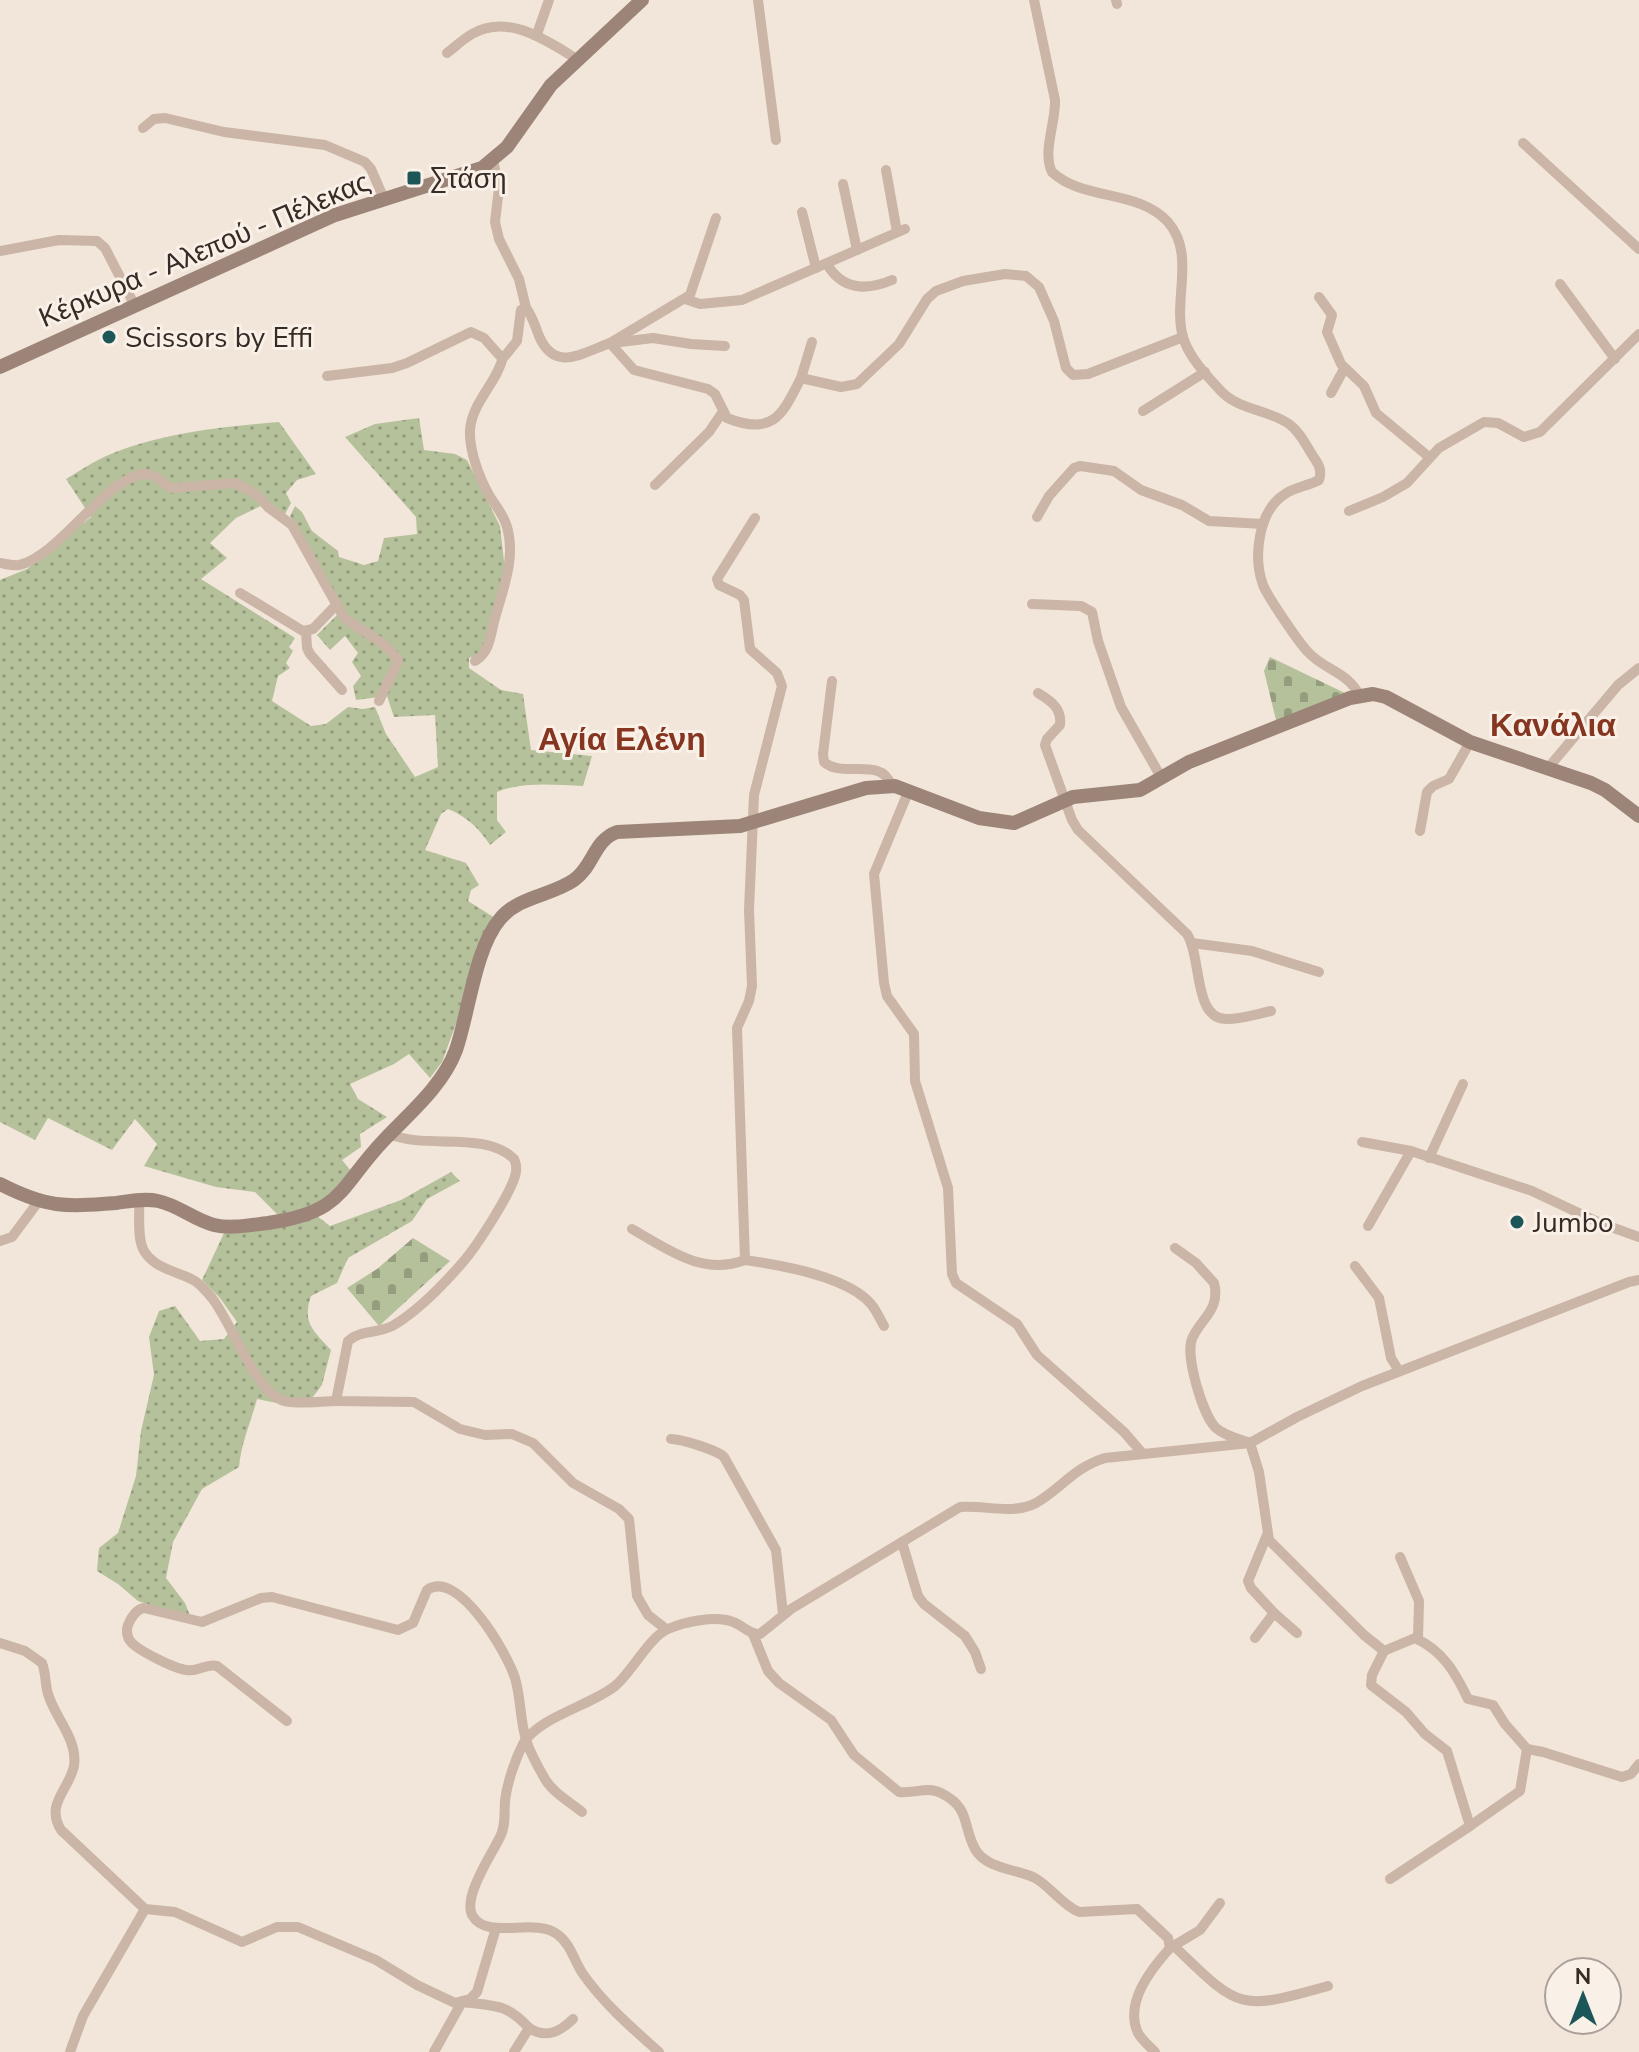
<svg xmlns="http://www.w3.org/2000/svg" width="1639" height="2052" font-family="'Nunito Sans',sans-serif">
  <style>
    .grass { fill: url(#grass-dots) }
    .cemetery { fill: url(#cemetery-stones) }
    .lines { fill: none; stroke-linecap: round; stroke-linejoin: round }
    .street { stroke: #cab5a6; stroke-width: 10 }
    .secondary { stroke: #9d8478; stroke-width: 14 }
    .poi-dot { fill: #1c5658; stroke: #f9f0e7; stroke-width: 3 }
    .labels { text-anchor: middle; stroke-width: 6; stroke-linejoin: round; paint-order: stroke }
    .poi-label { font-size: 28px; fill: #362b27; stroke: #f9f0e7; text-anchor: start }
    .street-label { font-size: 28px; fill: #362b27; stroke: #f9f0e7 }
    .quarter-label { font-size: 32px; font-weight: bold; fill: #853520; stroke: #f9f0e7 }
  </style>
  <defs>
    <pattern id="grass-dots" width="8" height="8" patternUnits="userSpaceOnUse" patternTransform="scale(2)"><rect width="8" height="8" fill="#b5c19a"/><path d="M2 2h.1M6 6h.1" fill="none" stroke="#949d7e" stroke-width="1.8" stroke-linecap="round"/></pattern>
    <pattern id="cemetery-stones" width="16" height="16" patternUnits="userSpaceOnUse" patternTransform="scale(2)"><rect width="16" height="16" fill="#b5c19a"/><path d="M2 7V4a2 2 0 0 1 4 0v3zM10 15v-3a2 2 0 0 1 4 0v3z" fill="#949d7e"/></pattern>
  </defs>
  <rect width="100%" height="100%" fill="#f2e6da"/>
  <g class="grass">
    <path d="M 419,418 L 424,450 L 455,454 L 467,460 L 500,526 L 505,570 L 481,654 L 469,658 L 469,668 L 501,690 L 523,694 L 531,750 L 592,756 L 583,786 C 555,785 524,781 497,792 L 497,820 L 506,832 L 490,845 C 478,827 467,817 448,809 L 441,814 L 425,850 L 466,863 L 479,885 L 471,890 L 468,901 L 495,918 L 442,1062 L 430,1078 L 409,1054 L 394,1064 L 350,1084 L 358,1099 L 387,1117 L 360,1134 L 361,1147 L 342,1160 L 351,1171 C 324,1202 317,1206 278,1215 L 255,1192 L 216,1187 L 144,1166 L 157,1144 L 135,1119 L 112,1150 L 48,1118 L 35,1140 L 0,1122 L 0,580 L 27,569 L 91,517 L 66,479 C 78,472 91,463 104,457 C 158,433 221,427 279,422 L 316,474 L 297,480 L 286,493 L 291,503 L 285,514 L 269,502 L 236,518 L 210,543 L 227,558 L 201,579 L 295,638 L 289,647 L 293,651 L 286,663 L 290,668 L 278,676 L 272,701 L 311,726 L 326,724 L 348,707 L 363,709 L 375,707 L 386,734 L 415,777 L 438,767 L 435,715 L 394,717 L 387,696 L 356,700 L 353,686 L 361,676 L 352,662 L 358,653 L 345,636 L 330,650 L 317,635 L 343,609 L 290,516 L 295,506 L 302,512 L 312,531 L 338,551 L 339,557 L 364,565 L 378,561 L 384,538 L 417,534 L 416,517 L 345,437 L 375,424 Z"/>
    <path d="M 451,1172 L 460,1181 L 427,1199 L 412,1221 L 348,1258 L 337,1283 L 311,1296 C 302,1323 313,1330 331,1350 L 322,1385 L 312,1398 L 277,1403 L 257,1399 C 251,1422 241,1443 239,1467 L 202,1489 L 173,1542 L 166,1578 L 185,1603 L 191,1618 L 138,1601 L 118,1584 L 97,1571 L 99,1548 L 118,1533 L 136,1476 L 141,1431 L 154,1375 L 149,1337 L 159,1311 L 175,1306 L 200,1341 L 224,1339 L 237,1322 L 220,1298 L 202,1280 L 225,1231 L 317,1216 L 330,1226 L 401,1200 Z"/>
  </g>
  <g class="cemetery">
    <path d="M 1270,657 L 1347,694 L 1277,724 L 1264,671 Z"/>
    <path d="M 413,1238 L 450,1261 L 379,1326 L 347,1288 L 377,1269 Z"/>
  </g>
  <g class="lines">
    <g class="street">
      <path d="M 758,0 L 776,140"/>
      <path d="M 1034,0 L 1055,100 C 1056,122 1042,152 1052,172 C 1083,201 1138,189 1168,222 C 1197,255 1171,303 1184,340 C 1190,358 1207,376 1219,389 C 1238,411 1268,409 1289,424 C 1299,431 1305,443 1311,453 C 1317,462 1323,469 1319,480 C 1308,486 1295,487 1285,494 C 1258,511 1253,557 1263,585 C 1268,597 1299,643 1308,652 C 1324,670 1348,672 1359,695"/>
      <path d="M 1116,0 L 1117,4"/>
      <path d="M 537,34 L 549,0"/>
      <path d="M 447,53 C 455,47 463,39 472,34 C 509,13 547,41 577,59"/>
      <path d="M 143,128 L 154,119 L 165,118 L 224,132 L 325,145 L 365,162 L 371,169 L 384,199"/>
      <path d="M 1523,143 L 1639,249"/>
      <path d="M 493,160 L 499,188 L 495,222 L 499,239 L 519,279 L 526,308"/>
      <path d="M 886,170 L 897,232"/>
      <path d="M 843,184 L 857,250"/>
      <path d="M 802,212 L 816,268"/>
      <path d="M 0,251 L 59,240 L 97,241 L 105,248 L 135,306"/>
      <path d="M 827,264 C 842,290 866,291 892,280"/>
      <path d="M 1560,284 L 1615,359"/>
      <path d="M 1319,297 L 1332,315 L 1327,332 L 1341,364 L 1364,386 L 1376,413 L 1429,457"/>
      <path d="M 685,299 L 700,304 L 742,300 L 905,229"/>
      <path d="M 610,343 L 690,295 L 716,218"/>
      <path d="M 612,343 L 653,338 L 691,344 L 725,346"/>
      <path d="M 327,376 L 392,368 L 407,363 L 471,332 L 484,338 L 500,356 L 505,356 L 517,341 L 521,310 L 526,308 C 532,315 535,326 539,336 C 555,373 582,353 610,343 L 634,370 L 708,389 L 715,394 L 727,418 C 774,437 783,413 801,378 L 841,387 L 857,384 L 899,344 L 927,299 L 936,291 L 963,281 L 1005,274 L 1026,276 L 1039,287 L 1054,321 L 1066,368 L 1073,375 L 1088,374 L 1183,337"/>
      <path d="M 801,378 L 812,342"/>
      <path d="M 1331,393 L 1344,369"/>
      <path d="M 1143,411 L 1205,372"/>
      <path d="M 655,485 L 709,432 L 722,413"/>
      <path d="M 1349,511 L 1383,497 L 1407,483 L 1439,448 L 1484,422 L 1498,423 L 1524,437 L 1540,432 L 1639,334"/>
      <path d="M 1037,517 L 1049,496 L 1074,468 L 1080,466 L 1114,471 L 1141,490 L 1182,505 L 1209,521 L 1263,524"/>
      <path d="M 0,563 C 6,564 13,566 19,565 C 60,556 105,477 145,474 C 156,473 162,484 172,488 L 235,483 L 256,494 L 269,508 L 292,525 L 343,616 C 361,633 385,639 398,661 L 379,701"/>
      <path d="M 240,593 L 303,631 L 313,629 L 337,604"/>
      <path d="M 1032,604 L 1081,606 L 1092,612 L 1098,641 L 1121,707 L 1161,777"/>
      <path d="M 306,631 L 307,648 L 310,654 L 342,690"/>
      <path d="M 475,661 C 491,651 490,635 495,618 C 503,589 516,558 507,527 C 504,515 495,505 489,495 C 479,477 469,450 470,430 C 472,402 497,383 503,357"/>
      <path d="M 832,681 L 823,754 L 824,762 C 843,779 881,756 891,785"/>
      <path d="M 1038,693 C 1051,701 1062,708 1060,725 L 1047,739 L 1045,745 L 1072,820 L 1078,830 L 1187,934 C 1202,957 1193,1020 1227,1019 C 1241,1019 1257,1014 1271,1011"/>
      <path d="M 1548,768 L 1618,685 L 1639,668"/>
      <path d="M 909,790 L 874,874 L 884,983 L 887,996 L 914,1034 L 915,1081 L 948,1188 L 952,1274 L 956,1283 L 1017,1324 L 1037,1355 L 1124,1432 L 1143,1454"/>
      <path d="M 1420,831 L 1427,792 L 1433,786 L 1449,779 L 1470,742"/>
      <path d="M 1192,943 L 1252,951 L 1319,972"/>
      <path d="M 390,1134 C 425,1150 485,1130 514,1159 C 516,1164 517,1165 516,1171 C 515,1188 476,1247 463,1262 C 444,1284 419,1310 394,1325 C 379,1334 362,1329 348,1341 L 336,1401 L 414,1402 L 460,1429 L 485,1435 L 512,1434 L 533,1443 L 573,1483 L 619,1509 L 629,1519 L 637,1596 L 648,1615 L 666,1629"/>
      <path d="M 1362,1142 L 1411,1151 L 1532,1191 L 1600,1223 L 1639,1237"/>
      <path d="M 1429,1158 L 1463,1084"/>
      <path d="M 139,1201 C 140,1215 137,1236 143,1249 C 153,1269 178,1271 195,1281 C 202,1286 207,1292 212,1298 C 231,1322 254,1388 281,1400 C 292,1405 322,1401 336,1401"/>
      <path d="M 1368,1226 L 1411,1151"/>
      <path d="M 632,1229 C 669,1250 702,1276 745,1260 L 737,1028 L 749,1001 L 752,986 L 749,910 L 754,795 L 782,686 L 777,673 L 750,649 L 744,600 L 740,595 L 719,585 L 717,579 L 755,518"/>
      <path d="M 0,1241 L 12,1237 L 38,1202"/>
      <path d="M 1175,1248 L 1196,1263 L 1214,1283 C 1221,1310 1200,1319 1192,1339 C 1185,1356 1203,1416 1216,1428 C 1225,1436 1239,1439 1250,1443 L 1259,1472 L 1269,1540 L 1364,1635 L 1384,1651 L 1415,1638 C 1443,1651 1455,1672 1468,1699 L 1493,1705 L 1505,1724 L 1527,1749 L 1543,1752 L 1622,1777 L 1631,1774 L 1639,1764"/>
      <path d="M 745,1260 C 780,1265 847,1276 871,1304 C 876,1310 880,1319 884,1326"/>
      <path d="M 1355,1266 L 1379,1298 L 1391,1358 L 1399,1371"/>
      <path d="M 671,1439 C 681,1439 717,1450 724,1457 L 776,1550 L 783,1614"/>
      <path d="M 902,1542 L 918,1596 L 924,1604 L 965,1636 L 975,1652 L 981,1669"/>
      <path d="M 1400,1557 L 1419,1601 L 1418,1639"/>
      <path d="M 1274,1613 L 1297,1633"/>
      <path d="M 753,1634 L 768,1671 L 779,1683 L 831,1720 L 854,1755 L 899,1792 C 914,1794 927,1786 941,1793 C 971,1808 962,1825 975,1849 C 986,1869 1017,1869 1035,1878 C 1051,1887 1062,1905 1079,1912 L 1137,1909 L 1168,1938 L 1170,1948 C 1151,1969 1124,2003 1138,2033 C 1142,2040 1149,2046 1155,2052"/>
      <path d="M 1255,1638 L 1274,1613 L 1251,1588 L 1248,1581 L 1267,1535"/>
      <path d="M 0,1643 L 25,1651 L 42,1663 C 46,1673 45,1684 48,1694 C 55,1718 78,1739 74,1766 C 69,1790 45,1804 61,1830 L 145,1909 L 175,1912 L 242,1942 L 277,1927 L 298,1927 L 376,1960 L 417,1985 L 455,2003 L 470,1999 L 477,1992 L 496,1928"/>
      <path d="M 1384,1651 L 1372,1675 L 1371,1685 L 1406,1712 L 1425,1734 L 1447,1751 L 1470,1826 L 1520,1791 L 1527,1749"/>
      <path d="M 287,1721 L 217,1666 C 206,1663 199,1672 187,1670 C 175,1669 139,1651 131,1642 C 127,1638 126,1630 128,1625 C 131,1617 137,1609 144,1608 L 202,1622 L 261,1598 L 272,1597 L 398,1630 L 413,1623 L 427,1590 C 458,1568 507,1653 515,1678 C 521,1698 520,1720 526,1740 C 530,1752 538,1767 545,1779 C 553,1793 570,1802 582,1812"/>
      <path d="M 1390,1879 L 1470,1826"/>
      <path d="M 1174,1946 C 1240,2010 1239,2011 1328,1986"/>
      <path d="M 1170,1948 L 1200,1930 L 1220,1903"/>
      <path d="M 529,2028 C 546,2039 560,2032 573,2019"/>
      <path d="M 70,2052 L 83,2016 L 145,1909"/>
      <path d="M 434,2052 L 462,2002 C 495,2006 506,2003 529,2028 L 514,2052"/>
      <path d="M 659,2052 C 632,2028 604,2004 583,1974 C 574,1961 571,1944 557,1934 C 534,1917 486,1941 472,1915 C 463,1896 492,1854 500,1837 C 506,1826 504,1814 505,1801 C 507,1783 515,1760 523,1744 C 538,1717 590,1706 615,1686 C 632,1672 649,1637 668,1629 C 684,1622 716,1615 733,1622 C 744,1626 748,1634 760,1634 L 791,1609 L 960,1507 C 985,1505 1013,1515 1036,1503 C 1062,1488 1073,1468 1105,1458 L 1250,1443 L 1297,1417 L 1362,1386 L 1629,1282 L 1639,1280"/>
    </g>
    <g class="secondary">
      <path d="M 0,367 L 335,215 L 482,168 L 507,147 L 551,85 L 642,0"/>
      <path d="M 0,1184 C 47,1208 64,1207 116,1203 C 130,1201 145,1198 158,1201 C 178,1205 194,1220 214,1225 C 231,1229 250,1225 268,1223 C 345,1212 338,1188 385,1139 C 411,1112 443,1085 456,1050 C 469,1012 475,948 500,919 C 519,896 551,896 574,880 C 593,867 594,840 617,832 L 740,826 L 866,788 L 895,786 L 979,818 L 1014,823 L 1073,797 L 1140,790 L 1189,762 L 1350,698 L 1373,694 L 1386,697 L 1470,742 L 1591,783 L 1605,790 L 1639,816"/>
    </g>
  </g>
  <g class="poi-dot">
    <rect x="406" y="170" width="16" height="16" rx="4"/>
    <circle cx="109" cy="337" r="8"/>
    <circle cx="1517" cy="1222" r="8"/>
  </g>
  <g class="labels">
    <g class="poi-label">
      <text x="430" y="188">Στάση</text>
      <text x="125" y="347">Scissors by Effi</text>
      <text x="1533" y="1232">Jumbo</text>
    </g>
    <g class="street-label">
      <text transform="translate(204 249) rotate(-23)" y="10">Κέρκυρα - Αλεπού - Πέλεκας</text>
    </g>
    <g class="quarter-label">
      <text x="1553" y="736">Κανάλια</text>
      <text x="622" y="750">Αγία Ελένη</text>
    </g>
  </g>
  <g transform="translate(1583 1996)"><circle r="38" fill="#f9f0e7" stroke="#aba19a" stroke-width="2"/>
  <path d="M0-6L14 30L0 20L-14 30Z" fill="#1c5658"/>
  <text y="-12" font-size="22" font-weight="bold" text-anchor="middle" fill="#362b27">N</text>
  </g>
</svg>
